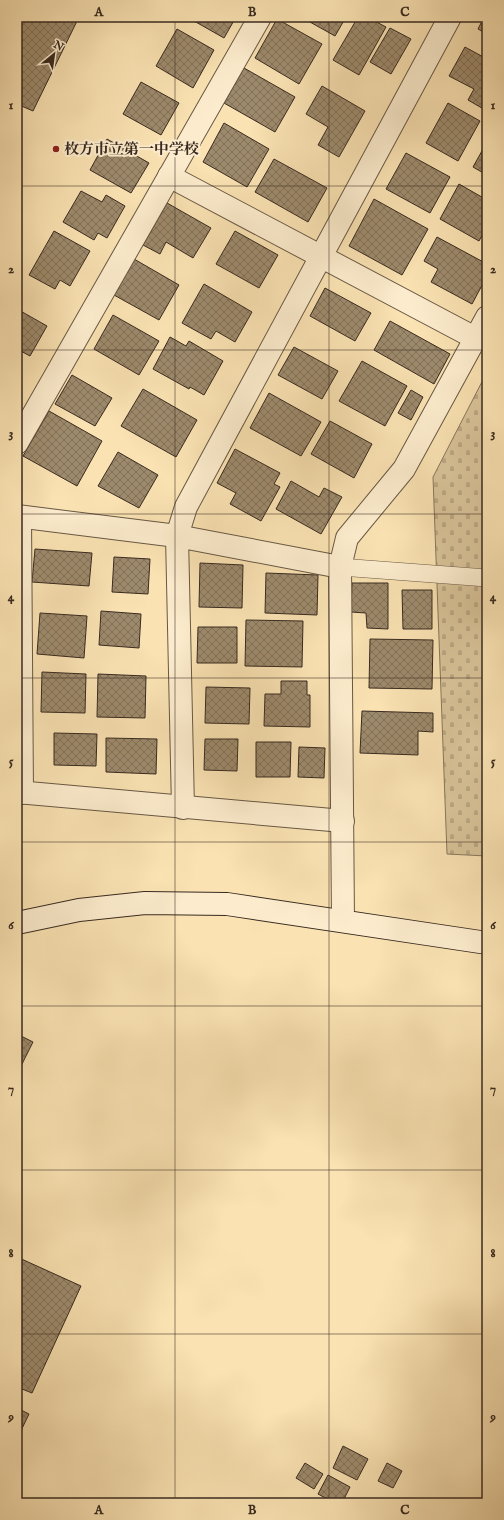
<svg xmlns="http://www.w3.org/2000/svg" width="504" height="1520" font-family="'IM FELL English','Noto Serif JP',serif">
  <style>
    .cemetery { fill: url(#cemetery-stones); stroke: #88765c }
    .building { fill: url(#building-cross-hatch); stroke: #382a20 }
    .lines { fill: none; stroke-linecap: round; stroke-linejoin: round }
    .lane-casing { stroke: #685844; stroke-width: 18 }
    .street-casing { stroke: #685844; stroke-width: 24 }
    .secondary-casing { stroke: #382a20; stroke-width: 24 }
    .lane { stroke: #fceccd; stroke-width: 17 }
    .street { stroke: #fceccd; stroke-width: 22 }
    .secondary { stroke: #fceccd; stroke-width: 22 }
    .grid { fill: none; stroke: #382a20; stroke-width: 1; stroke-opacity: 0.55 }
    .poi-dot { fill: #8f2418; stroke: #fceccd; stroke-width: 1.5 }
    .labels { text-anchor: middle; stroke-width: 4; stroke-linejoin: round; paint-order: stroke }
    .poi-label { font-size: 15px; font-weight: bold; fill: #382a20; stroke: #fceccd; text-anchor: start }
    .neatline { fill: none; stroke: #382a20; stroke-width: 1.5 }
    .grid-label { font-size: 13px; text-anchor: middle; font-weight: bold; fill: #382a20 }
  </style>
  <defs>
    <pattern id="cemetery-stones" width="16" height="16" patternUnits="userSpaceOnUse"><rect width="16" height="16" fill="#d9c399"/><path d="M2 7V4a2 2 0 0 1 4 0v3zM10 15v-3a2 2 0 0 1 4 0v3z" fill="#bba884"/></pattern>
    <pattern id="building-cross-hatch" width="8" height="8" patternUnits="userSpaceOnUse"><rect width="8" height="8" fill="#9d8a6c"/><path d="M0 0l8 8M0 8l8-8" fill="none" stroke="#817158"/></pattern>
  </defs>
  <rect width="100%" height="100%" fill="#fae2b2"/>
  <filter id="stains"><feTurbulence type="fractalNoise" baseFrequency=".005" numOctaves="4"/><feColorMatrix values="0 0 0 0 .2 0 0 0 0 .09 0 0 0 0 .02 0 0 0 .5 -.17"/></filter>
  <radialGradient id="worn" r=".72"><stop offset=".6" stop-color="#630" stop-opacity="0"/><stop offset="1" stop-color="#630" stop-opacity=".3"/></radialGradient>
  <path class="cemetery" d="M 487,372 L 487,856 L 447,854 L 433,477 Z"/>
  <g class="building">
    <path d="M 23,17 L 79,17 L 33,111 L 17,104 L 17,29 Z"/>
    <path d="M 187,17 L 236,17 L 224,38 Z"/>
    <path d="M 301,17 L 346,17 L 335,36 Z"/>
    <path d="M 358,17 L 367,17 L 386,27 L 359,75 L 333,60 Z"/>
    <path d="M 484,17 L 487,17 L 487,34 L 478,29 Z"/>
    <path d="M 277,19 L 322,44 L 299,84 L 255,58 Z"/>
    <path d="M 390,28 L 411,39 L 391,74 L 370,62 Z"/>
    <path d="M 177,29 L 214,50 L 193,88 L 156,66 Z"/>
    <path d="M 465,47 L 487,59 L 487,111 L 468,100 L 474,89 L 449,76 Z"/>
    <path d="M 244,68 L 295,97 L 275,132 L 224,103 Z"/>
    <path d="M 141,82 L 179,103 L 161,135 L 123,114 Z"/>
    <path d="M 322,86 L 365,111 L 339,157 L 318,145 L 328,127 L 306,114 Z"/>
    <path d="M 448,103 L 480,121 L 458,161 L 426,143 Z"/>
    <path d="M 224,123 L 269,149 L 247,187 L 203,162 Z"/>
    <path d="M 107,139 L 149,163 L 131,193 L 90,170 Z"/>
    <path d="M 487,142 L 487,175 L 473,167 Z"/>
    <path d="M 406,153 L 450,177 L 430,213 L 386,189 Z"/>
    <path d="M 274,159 L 327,188 L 308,222 L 255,192 Z"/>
    <path d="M 459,184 L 487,200 L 487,226 L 479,241 L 440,219 Z"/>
    <path d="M 81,191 L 102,202 L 106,195 L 125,206 L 107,238 L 98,233 L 94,240 L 63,222 Z"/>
    <path d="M 374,199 L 428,229 L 402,275 L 349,246 Z"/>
    <path d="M 167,203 L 211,228 L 193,258 L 166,242 L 160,254 L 143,245 Z"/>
    <path d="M 54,231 L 90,251 L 70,286 L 60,280 L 55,289 L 29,275 Z"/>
    <path d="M 235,231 L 278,255 L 259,288 L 216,264 Z"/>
    <path d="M 437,237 L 487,264 L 487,276 L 472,304 L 431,282 L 438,269 L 424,261 Z"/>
    <path d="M 134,259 L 179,285 L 159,320 L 114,295 Z"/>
    <path d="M 204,284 L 252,312 L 235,342 L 216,331 L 211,339 L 182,323 Z"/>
    <path d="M 325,288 L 371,313 L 355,341 L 310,316 Z"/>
    <path d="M 17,309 L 47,326 L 30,356 L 17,349 Z"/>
    <path d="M 113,315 L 159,341 L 139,375 L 94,349 Z"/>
    <path d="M 390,321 L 450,354 L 434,384 L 374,350 Z"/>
    <path d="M 170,337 L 186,346 L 189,341 L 223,361 L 204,395 L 190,387 L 189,389 L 153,369 Z"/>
    <path d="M 294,347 L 338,371 L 322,399 L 278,375 Z"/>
    <path d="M 362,361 L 407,386 L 385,426 L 339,401 Z"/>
    <path d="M 72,375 L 112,398 L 95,426 L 55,404 Z"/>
    <path d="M 143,389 L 197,420 L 176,457 L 121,426 Z"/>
    <path d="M 411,390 L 423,397 L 411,420 L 398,413 Z"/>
    <path d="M 269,393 L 321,422 L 301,456 L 250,428 Z"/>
    <path d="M 49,411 L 102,441 L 77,486 L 23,456 Z"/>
    <path d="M 330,421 L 372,444 L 354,478 L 311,454 Z"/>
    <path d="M 235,449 L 280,473 L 274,484 L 280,487 L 261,521 L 230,504 L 236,493 L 217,483 Z"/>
    <path d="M 118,452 L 158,475 L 139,508 L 98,486 Z"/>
    <path d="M 291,481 L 319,497 L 324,488 L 342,497 L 321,534 L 276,509 Z"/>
    <path d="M 35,549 L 92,553 L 89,586 L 32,582 Z"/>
    <path d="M 114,557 L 150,559 L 148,594 L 112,592 Z"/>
    <path d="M 200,563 L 243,565 L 242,608 L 199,607 Z"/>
    <path d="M 266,573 L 318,575 L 317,615 L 265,613 Z"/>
    <path d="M 352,583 L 388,583 L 388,629 L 367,628 L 366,613 L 351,612 Z"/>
    <path d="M 402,590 L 432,590 L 432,629 L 403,629 Z"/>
    <path d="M 101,611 L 141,614 L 139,648 L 99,645 Z"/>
    <path d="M 40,613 L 87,616 L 84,658 L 37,654 Z"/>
    <path d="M 246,620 L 303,621 L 302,667 L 245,666 Z"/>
    <path d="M 198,627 L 237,627 L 237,663 L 197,663 Z"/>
    <path d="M 370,639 L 433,640 L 432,689 L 369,688 Z"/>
    <path d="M 42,672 L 86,674 L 85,713 L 41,712 Z"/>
    <path d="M 98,674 L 146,676 L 145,718 L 97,717 Z"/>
    <path d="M 281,681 L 307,681 L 307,695 L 310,695 L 310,727 L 264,726 L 265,694 L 281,694 Z"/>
    <path d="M 206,687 L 250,688 L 249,724 L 205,723 Z"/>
    <path d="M 362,711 L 433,713 L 433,732 L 418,731 L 418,755 L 360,753 Z"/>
    <path d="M 54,733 L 97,734 L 96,766 L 54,765 Z"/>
    <path d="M 106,738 L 157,739 L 156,774 L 106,772 Z"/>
    <path d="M 205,739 L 238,739 L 237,771 L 204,770 Z"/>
    <path d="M 256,742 L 291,742 L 290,777 L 256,777 Z"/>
    <path d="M 299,747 L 325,748 L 324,778 L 298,777 Z"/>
    <path d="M 17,1034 L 33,1042 L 17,1074 Z"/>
    <path d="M 17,1257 L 81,1286 L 32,1393 L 17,1387 Z"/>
    <path d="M 17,1408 L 29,1414 L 17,1439 Z"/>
    <path d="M 343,1446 L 368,1459 L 357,1480 L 333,1468 Z"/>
    <path d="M 305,1463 L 323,1474 L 314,1489 L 296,1478 Z"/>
    <path d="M 387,1463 L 402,1471 L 393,1488 L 378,1481 Z"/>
    <path d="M 328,1475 L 350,1487 L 342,1503 L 335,1503 L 318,1494 Z"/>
  </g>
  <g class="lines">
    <defs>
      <path id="lane" d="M 340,567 L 487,578"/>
      <g id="street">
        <path d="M 169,176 L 475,338"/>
        <path d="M 17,443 L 260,17"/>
        <path d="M 17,516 L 177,536 L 186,507 L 450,17"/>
        <path d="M 20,517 L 22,793"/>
        <path d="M 340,567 L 347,538 L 404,469 L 487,317"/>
        <path d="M 17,792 L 343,821"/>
        <path d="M 183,808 L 177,536 L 340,567 L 343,921"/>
      </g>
      <path id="secondary" d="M 17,923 L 79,910 L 145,903 L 227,904 L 487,943"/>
    </defs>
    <use href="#lane" class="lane-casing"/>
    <use href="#street" class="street-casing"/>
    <use href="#secondary" class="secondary-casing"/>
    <use href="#lane" class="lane"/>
    <use href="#street" class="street"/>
    <use href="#secondary" class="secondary"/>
  </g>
  <path class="grid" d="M 175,17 L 175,1503M 329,17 L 329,1503M 17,186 L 487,186M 17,350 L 487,350M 17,514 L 487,514M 17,678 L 487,678M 17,842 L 487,842M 17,1006 L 487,1006M 17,1170 L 487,1170M 17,1334 L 487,1334"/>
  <circle class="poi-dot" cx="56" cy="149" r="4"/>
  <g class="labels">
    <g class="poi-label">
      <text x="64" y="154">枚方市立第一中学校</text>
    </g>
  </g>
  <rect width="504" height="1520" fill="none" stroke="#fae2b2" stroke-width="44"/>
  <g transform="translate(54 54) rotate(29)" stroke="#fceccd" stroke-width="3" paint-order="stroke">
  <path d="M0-3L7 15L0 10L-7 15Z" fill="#382a20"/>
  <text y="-6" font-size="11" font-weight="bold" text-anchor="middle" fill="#382a20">N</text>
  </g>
  <rect x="22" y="22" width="460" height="1476" class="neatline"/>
  <g class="grid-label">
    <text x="99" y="16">A</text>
    <text x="252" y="16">B</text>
    <text x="405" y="16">C</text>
    <text x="11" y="109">1</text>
    <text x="493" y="109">1</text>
    <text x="11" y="273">2</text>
    <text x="493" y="273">2</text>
    <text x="11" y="437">3</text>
    <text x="493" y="437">3</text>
    <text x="11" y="601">4</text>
    <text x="493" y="601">4</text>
    <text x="11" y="765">5</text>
    <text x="493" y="765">5</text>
    <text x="11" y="929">6</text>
    <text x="493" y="929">6</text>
    <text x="11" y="1093">7</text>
    <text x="493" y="1093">7</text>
    <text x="11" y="1257">8</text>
    <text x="493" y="1257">8</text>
    <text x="11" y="1421">9</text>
    <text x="493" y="1421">9</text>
    <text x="99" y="1514">A</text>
    <text x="252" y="1514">B</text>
    <text x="405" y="1514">C</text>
  </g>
  <rect width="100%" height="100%" filter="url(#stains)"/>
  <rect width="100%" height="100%" fill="url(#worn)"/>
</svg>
